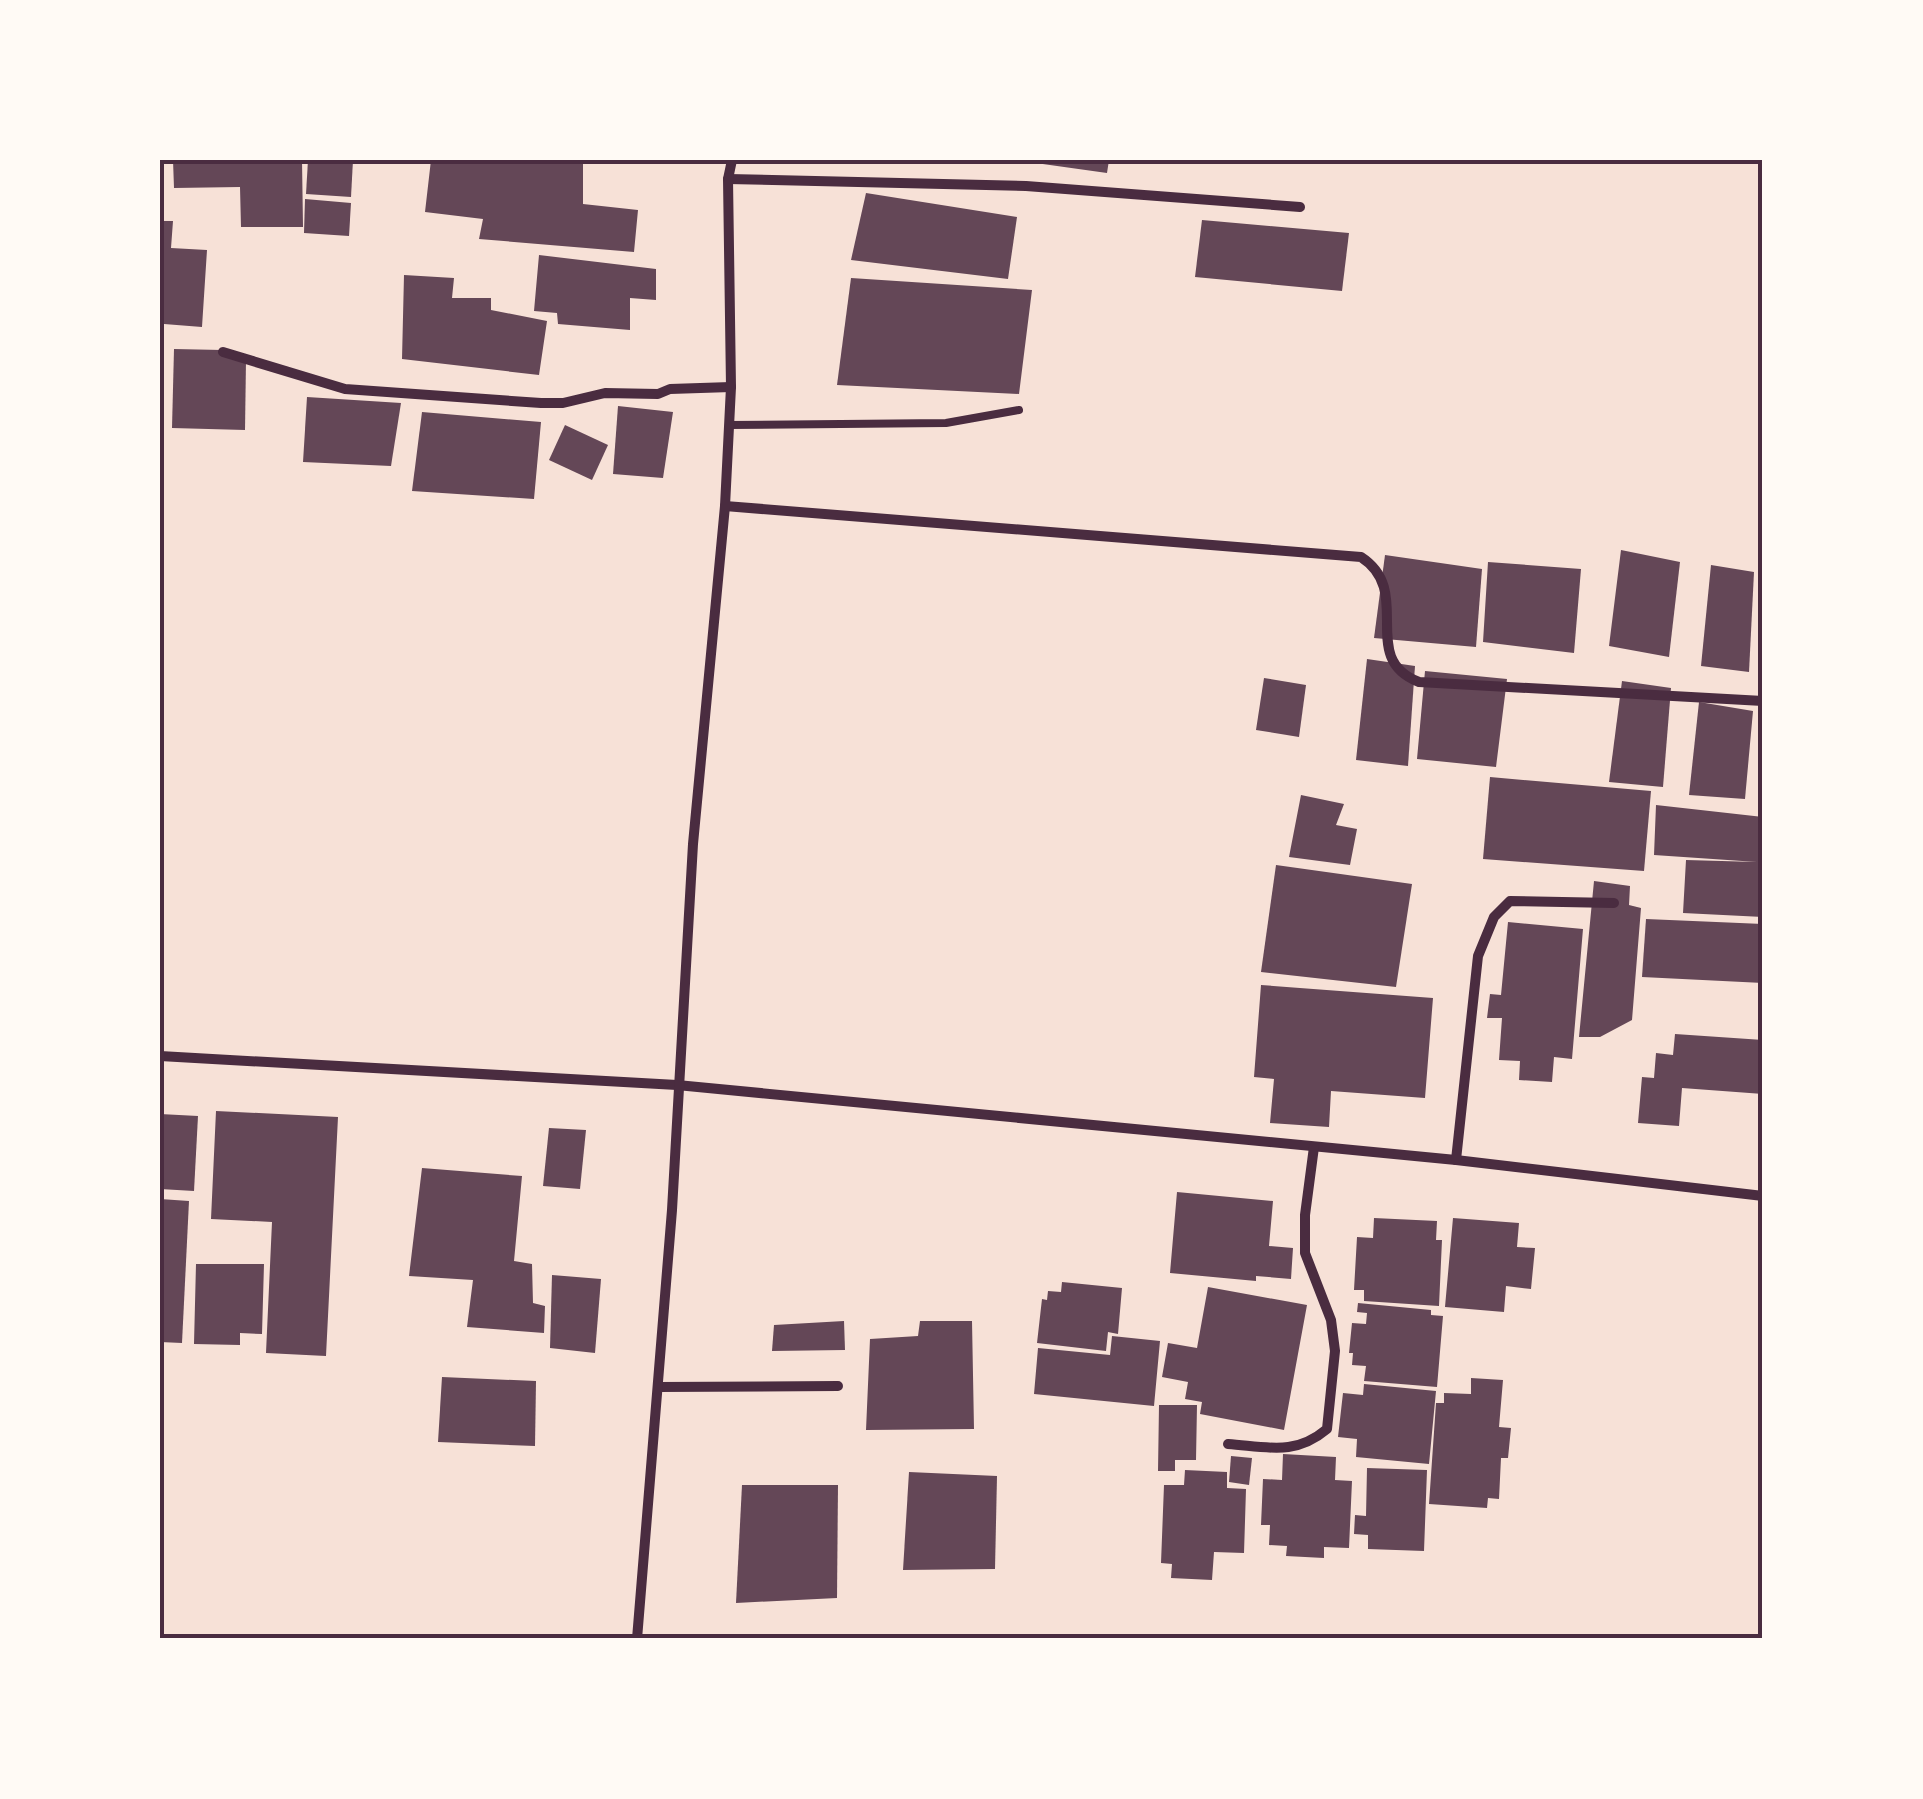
<svg xmlns="http://www.w3.org/2000/svg" width="1923" height="1799" font-family="Inter,sans-serif">
  <style>
    .building { fill: #644757 }
    .lines { fill: none; stroke-linecap: round; stroke-linejoin: round }
    .service { stroke: #4a2c40; stroke-width: 8 }
    .minor { stroke: #4a2c40; stroke-width: 10 }
    .neatline { fill: none; stroke: #4a2c40; stroke-width: 4 }
  </style>
  <rect width="100%" height="100%" fill="#f7e1d7"/>
  <g class="building">
    <path d="M 173,160 L 302,160 L 303,227 L 241,227 L 240,187 L 174,188 Z"/>
    <path d="M 308,160 L 353,160 L 351,197 L 306,194 Z"/>
    <path d="M 431,160 L 583,160 L 583,204 L 638,210 L 634,252 L 479,239 L 483,219 L 425,212 Z"/>
    <path d="M 1015,160 L 1109,160 L 1107,173 Z"/>
    <path d="M 866,193 L 1017,217 L 1008,279 L 851,260 Z"/>
    <path d="M 305,199 L 351,203 L 349,236 L 304,233 Z"/>
    <path d="M 1202,220 L 1349,233 L 1342,291 L 1195,277 Z"/>
    <path d="M 160,221 L 173,221 L 171,248 L 207,250 L 202,327 L 164,324 L 163,340 L 160,340 Z"/>
    <path d="M 539,255 L 656,269 L 656,300 L 630,298 L 630,330 L 558,324 L 557,313 L 534,311 Z"/>
    <path d="M 404,275 L 454,278 L 452,298 L 491,298 L 491,310 L 547,321 L 539,375 L 402,359 Z"/>
    <path d="M 851,278 L 1032,290 L 1019,394 L 837,385 Z"/>
    <path d="M 174,349 L 222,350 L 246,360 L 245,430 L 172,428 Z"/>
    <path d="M 307,397 L 401,403 L 391,466 L 303,462 Z"/>
    <path d="M 618,406 L 673,412 L 663,478 L 613,474 Z"/>
    <path d="M 422,412 L 541,422 L 534,499 L 412,491 Z"/>
    <path d="M 565,425 L 608,445 L 592,480 L 549,460 Z"/>
    <path d="M 1621,550 L 1680,562 L 1669,657 L 1609,646 Z"/>
    <path d="M 1385,555 L 1482,569 L 1476,647 L 1374,638 Z"/>
    <path d="M 1488,562 L 1581,569 L 1574,653 L 1483,642 Z"/>
    <path d="M 1711,565 L 1754,572 L 1749,672 L 1701,666 Z"/>
    <path d="M 1367,659 L 1415,666 L 1408,766 L 1356,760 Z"/>
    <path d="M 1425,671 L 1507,679 L 1496,767 L 1417,759 Z"/>
    <path d="M 1264,678 L 1306,685 L 1299,737 L 1256,730 Z"/>
    <path d="M 1622,681 L 1671,688 L 1663,787 L 1609,782 Z"/>
    <path d="M 1699,702 L 1753,711 L 1745,799 L 1689,795 Z"/>
    <path d="M 1490,777 L 1651,791 L 1644,871 L 1483,859 Z"/>
    <path d="M 1301,795 L 1344,804 L 1336,825 L 1357,829 L 1350,865 L 1289,857 Z"/>
    <path d="M 1656,805 L 1763,817 L 1763,917 L 1683,913 L 1686,860 L 1757,862 L 1654,855 Z"/>
    <path d="M 1276,865 L 1412,884 L 1396,987 L 1261,972 Z"/>
    <path d="M 1594,881 L 1630,886 L 1629,905 L 1641,908 L 1632,1020 L 1600,1037 L 1579,1037 Z"/>
    <path d="M 1646,919 L 1763,924 L 1763,983 L 1642,977 Z"/>
    <path d="M 1508,922 L 1583,929 L 1572,1059 L 1554,1057 L 1552,1082 L 1519,1080 L 1520,1061 L 1499,1060 L 1502,1018 L 1487,1018 L 1490,994 L 1501,995 Z"/>
    <path d="M 1261,985 L 1433,998 L 1425,1098 L 1331,1091 L 1329,1127 L 1270,1123 L 1274,1079 L 1254,1077 Z"/>
    <path d="M 1675,1034 L 1763,1040 L 1763,1094 L 1682,1088 L 1679,1126 L 1638,1123 L 1642,1077 L 1654,1078 L 1656,1053 L 1673,1055 Z"/>
    <path d="M 216,1111 L 338,1117 L 326,1356 L 266,1353 L 272,1222 L 211,1219 Z"/>
    <path d="M 160,1114 L 198,1116 L 194,1191 L 160,1189 Z"/>
    <path d="M 549,1128 L 586,1130 L 580,1189 L 543,1186 Z"/>
    <path d="M 422,1168 L 522,1176 L 514,1261 L 532,1264 L 533,1303 L 545,1306 L 544,1333 L 467,1327 L 473,1280 L 409,1276 Z"/>
    <path d="M 1177,1192 L 1273,1201 L 1269,1246 L 1293,1248 L 1291,1279 L 1256,1276 L 1256,1281 L 1170,1273 Z"/>
    <path d="M 160,1199 L 189,1201 L 182,1343 L 160,1342 Z"/>
    <path d="M 1374,1218 L 1437,1221 L 1436,1240 L 1442,1240 L 1439,1306 L 1364,1301 L 1364,1290 L 1354,1290 L 1357,1237 L 1373,1238 Z"/>
    <path d="M 1453,1218 L 1519,1223 L 1517,1247 L 1535,1248 L 1531,1289 L 1506,1286 L 1504,1312 L 1445,1307 Z"/>
    <path d="M 196,1264 L 264,1264 L 262,1334 L 240,1333 L 240,1345 L 194,1344 Z"/>
    <path d="M 552,1275 L 601,1279 L 595,1353 L 550,1348 Z"/>
    <path d="M 1062,1282 L 1122,1288 L 1118,1334 L 1108,1332 L 1106,1351 L 1037,1343 L 1042,1299 L 1047,1300 L 1048,1291 L 1061,1292 Z"/>
    <path d="M 1208,1287 L 1307,1305 L 1284,1430 L 1200,1414 L 1202,1402 L 1185,1399 L 1188,1382 L 1162,1377 L 1168,1343 L 1197,1348 Z"/>
    <path d="M 1358,1303 L 1431,1310 L 1431,1315 L 1443,1316 L 1437,1387 L 1364,1381 L 1366,1366 L 1352,1365 L 1353,1353 L 1349,1353 L 1352,1323 L 1366,1324 L 1367,1313 L 1357,1312 Z"/>
    <path d="M 844,1321 L 845,1350 L 772,1351 L 774,1325 Z"/>
    <path d="M 920,1321 L 972,1321 L 974,1429 L 866,1430 L 870,1339 L 918,1336 Z"/>
    <path d="M 1112,1336 L 1160,1341 L 1154,1406 L 1034,1394 L 1038,1348 L 1110,1355 Z"/>
    <path d="M 442,1377 L 536,1381 L 535,1446 L 438,1442 Z"/>
    <path d="M 1471,1378 L 1503,1380 L 1499,1427 L 1511,1428 L 1508,1458 L 1501,1458 L 1499,1499 L 1488,1498 L 1487,1508 L 1429,1504 L 1436,1403 L 1444,1403 L 1444,1393 L 1471,1394 Z"/>
    <path d="M 1364,1384 L 1436,1391 L 1429,1464 L 1356,1457 L 1357,1439 L 1338,1437 L 1343,1393 L 1363,1395 Z"/>
    <path d="M 1159,1405 L 1197,1405 L 1196,1460 L 1175,1460 L 1175,1471 L 1158,1471 Z"/>
    <path d="M 1283,1454 L 1336,1457 L 1335,1480 L 1352,1481 L 1349,1548 L 1324,1547 L 1324,1558 L 1286,1556 L 1287,1546 L 1269,1545 L 1270,1525 L 1261,1525 L 1263,1479 L 1282,1480 Z"/>
    <path d="M 1231,1456 L 1252,1458 L 1249,1485 L 1229,1482 Z"/>
    <path d="M 1367,1468 L 1427,1470 L 1424,1551 L 1368,1549 L 1368,1535 L 1354,1534 L 1355,1515 L 1366,1516 Z"/>
    <path d="M 1185,1470 L 1227,1472 L 1227,1488 L 1246,1489 L 1244,1553 L 1214,1552 L 1212,1580 L 1171,1578 L 1172,1564 L 1161,1563 L 1164,1485 L 1184,1485 Z"/>
    <path d="M 909,1472 L 997,1476 L 995,1569 L 903,1570 Z"/>
    <path d="M 742,1485 L 838,1485 L 837,1598 L 736,1603 Z"/>
  </g>
  <g class="lines">
    <path class="service" d="M 729,425 L 946,423 L 1019,410"/>
    <g class="minor">
      <path d="M 728,179 L 1026,186 L 1300,207"/>
      <path d="M 223,352 L 345,389 L 541,403 L 563,403 L 605,393 L 658,394 L 670,389 L 731,387"/>
      <path d="M 725,506 L 1361,557 C 1415,592 1357,658 1419,682 L 1763,701"/>
      <path d="M 160,1056 L 677,1085 L 1456,1160 L 1763,1196"/>
      <path d="M 1456,1160 L 1478,956 L 1494,917 L 1510,901 L 1614,903"/>
      <path d="M 658,1387 L 838,1386"/>
      <path d="M 1228,1444 C 1268,1447 1295,1456 1327,1429 L 1335,1351 L 1331,1320 L 1305,1253 L 1305,1215 L 1314,1147"/>
      <path d="M 637,1639 L 672,1210 L 693,844 L 725,506 L 731,387 L 728,179 L 732,160"/>
    </g>
  </g>
  <rect width="1923" height="1799" fill="none" stroke="#fffaf5" stroke-width="325"/>
  <rect x="162" y="162" width="1598" height="1474" class="neatline"/>
</svg>
